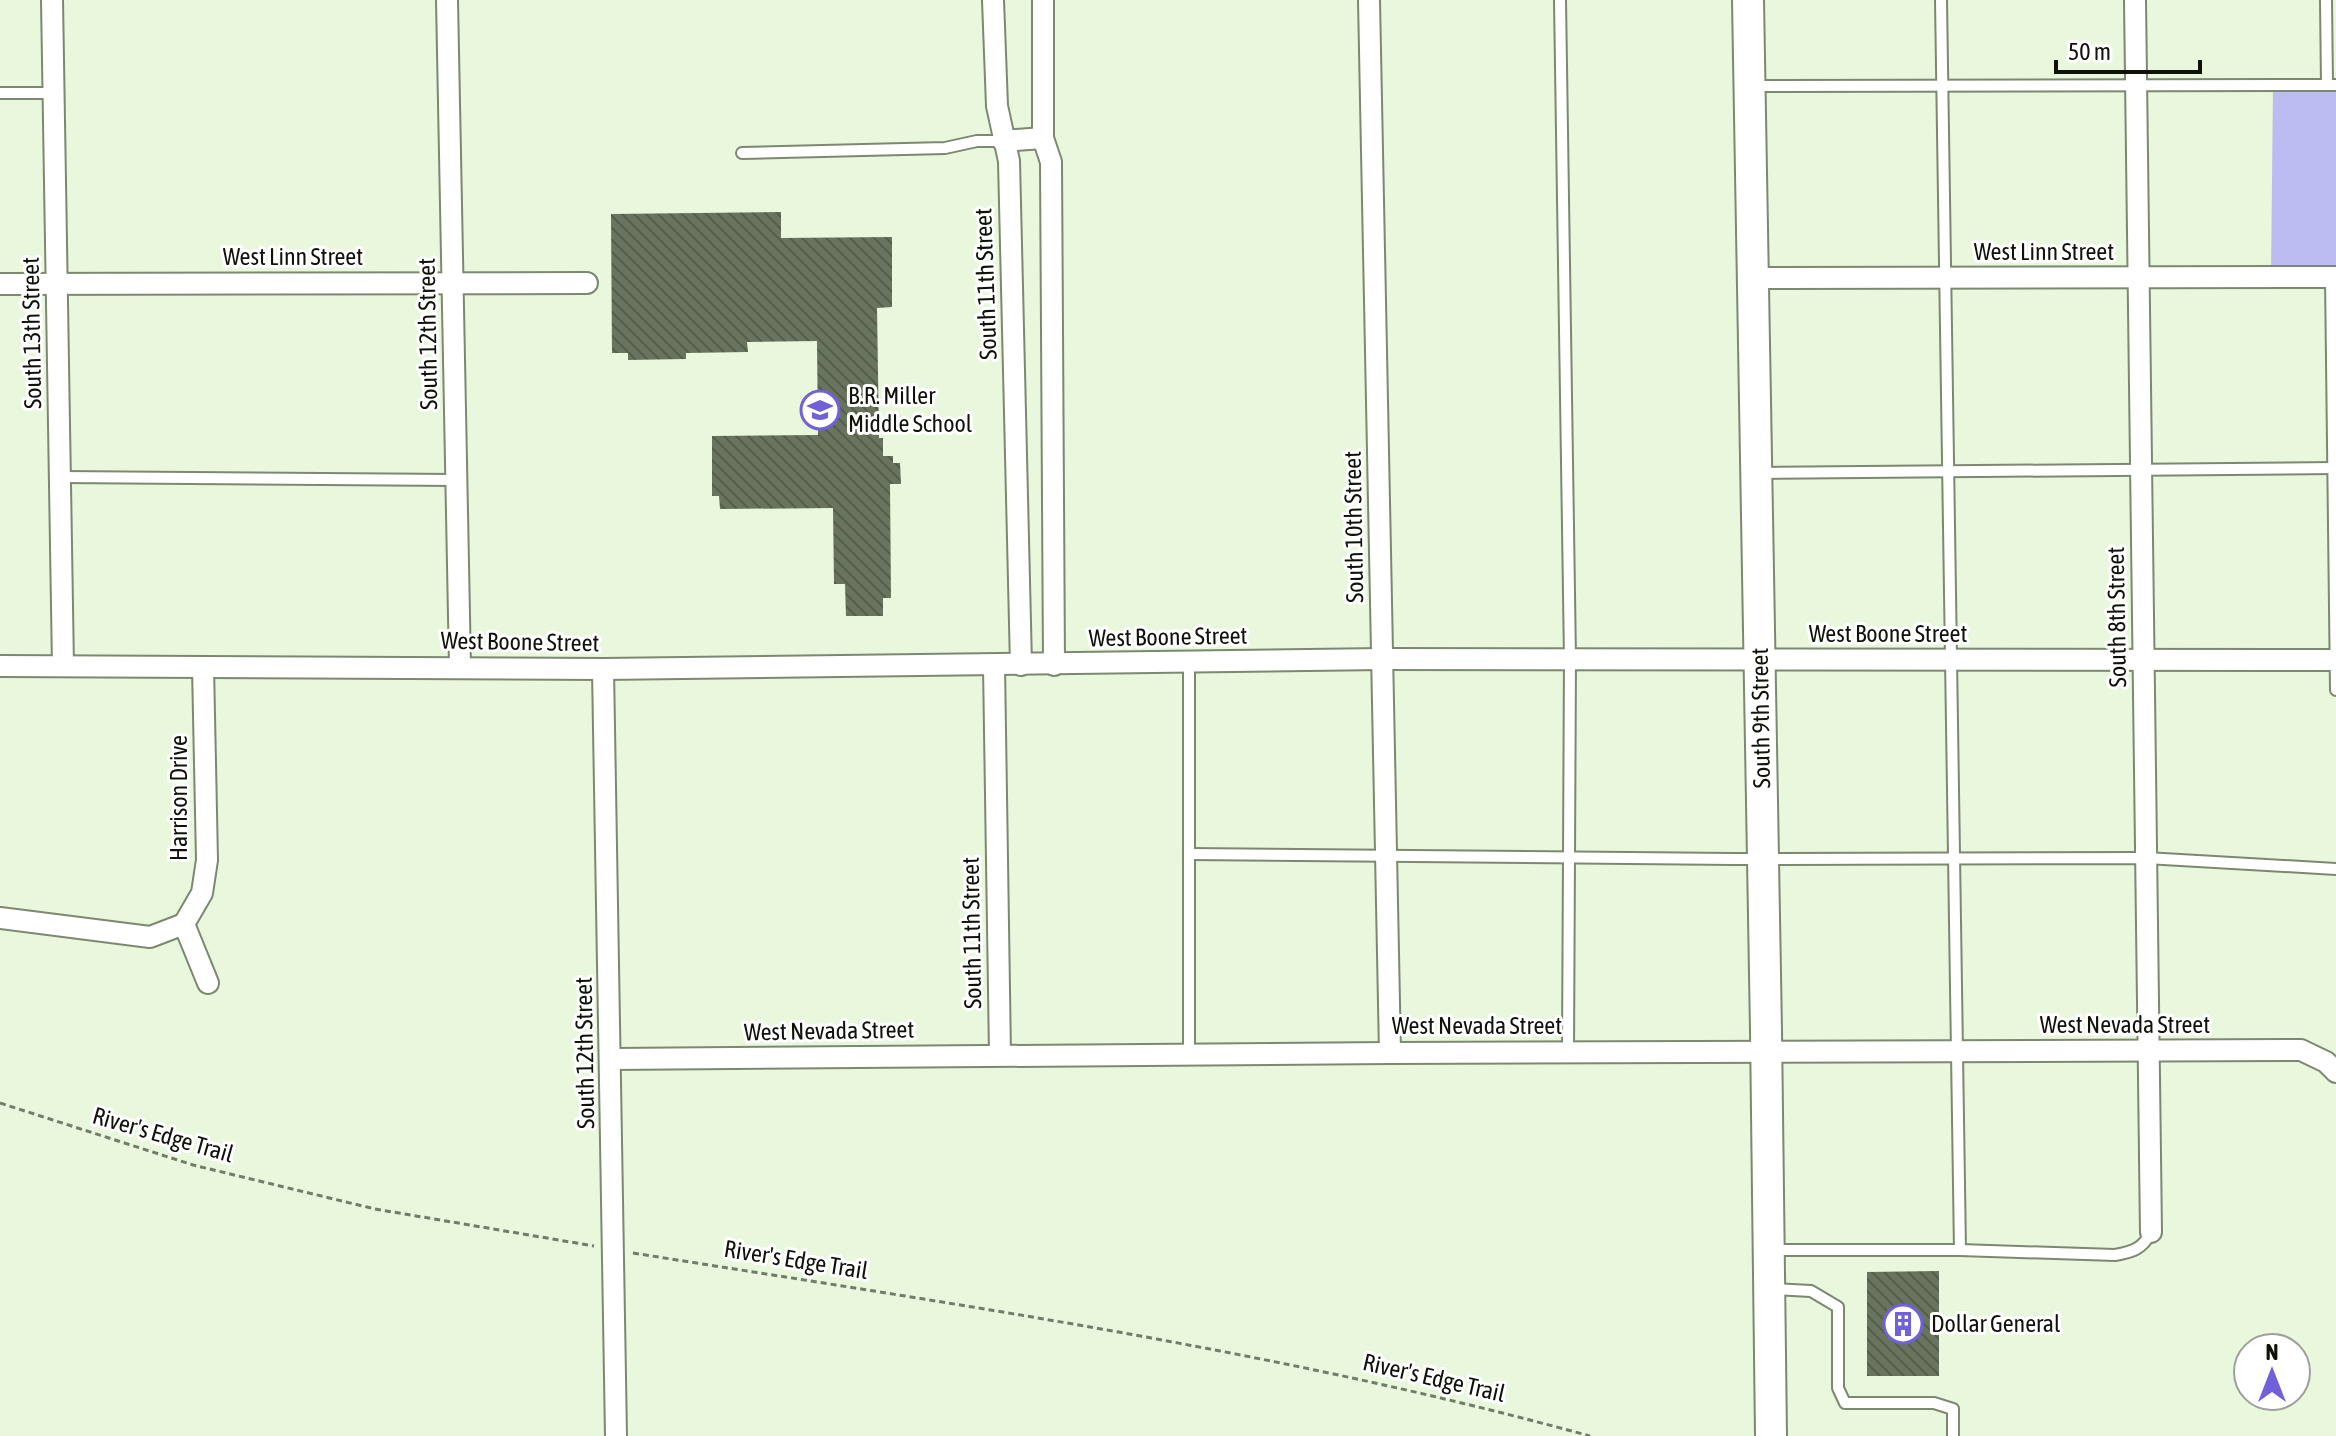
<svg xmlns="http://www.w3.org/2000/svg" width="2336" height="1436" font-family="'Asap Condensed',sans-serif">
  <style>
    .park { fill: #bcbcf2 }
    .building { fill: url(#building-back-hatch) }
    .lines { fill: none; stroke-linecap: round; stroke-linejoin: round }
    .service-casing { stroke: #7c8870; stroke-width: 14 }
    .minor-casing { stroke: #7c8870; stroke-width: 24 }
    .secondary-casing { stroke: #7c8870; stroke-width: 34 }
    .path { stroke: #737c6b; stroke-width: 3; stroke-dasharray: 6 4; stroke-linecap: butt }
    .service { stroke: #fff; stroke-width: 10 }
    .minor { stroke: #fff; stroke-width: 20 }
    .secondary { stroke: #fff; stroke-width: 30 }
    .labels { text-anchor: middle; stroke-width: 6; stroke-linejoin: round; paint-order: stroke }
    .street-label { font-size: 24px; fill: #0e1209; stroke: #fff }
    .poi-label { font-size: 24px; fill: #0e1209; stroke: #fff; text-anchor: start }
  </style>
  <defs>
    <pattern id="building-back-hatch" width="6" height="6" patternUnits="userSpaceOnUse" patternTransform="scale(2)"><rect width="6" height="6" fill="#68745d"/><path d="M-1 5l2 2M0 0l6 6M5-1l2 2" fill="none" stroke="#545e4b"/></pattern>
  </defs>
  <rect width="100%" height="100%" fill="#e9f7dc"/>
  <path class="park" d="M 2273,85 L 2336,85 L 2336,277 L 2271,278 Z"/>
  <g class="building">
    <path d="M 781,212 L 781,238 L 892,237 L 892,307 L 877,308 L 879,438 L 883,438 L 883,456 L 893,456 L 893,463 L 900,463 L 901,484 L 890,484 L 891,598 L 883,598 L 883,616 L 846,616 L 845,584 L 834,584 L 833,508 L 720,509 L 719,496 L 712,496 L 712,436 L 818,435 L 817,341 L 747,342 L 748,352 L 686,353 L 686,359 L 628,360 L 628,353 L 612,353 L 611,214 Z"/>
    <path d="M 1939,1271 L 1939,1376 L 1867,1376 L 1867,1272 Z"/>
  </g>
  <g class="lines">
    <defs>
      <g id="service">
        <path d="M 1560,0 L 1570,659 L 1568,1052"/>
        <path d="M 1941,0 L 1960,1250"/>
        <path d="M 2326,0 L 2327,85"/>
        <path d="M 1751,86 L 2336,85"/>
        <path d="M 0,93 L 54,93"/>
        <path d="M 742,153 L 945,148 L 977,141 L 1003,141"/>
        <path d="M 2331,277 L 2336,690"/>
        <path d="M 1758,473 L 2336,468"/>
        <path d="M 60,477 L 456,480"/>
        <path d="M 1189,662 L 1189,1054"/>
        <path d="M 1189,854 L 1734,859 L 2146,858 L 2336,869"/>
        <path d="M 1771,1250 L 1960,1250 L 2115,1255 C 2132,1252 2143,1249 2151,1232"/>
        <path d="M 1771,1289 L 1811,1291 L 1838,1307 L 1838,1388 L 1845,1403 L 1934,1403 L 1953,1409 L 1953,1436"/>
      </g>
      <g id="minor">
        <path d="M 52,0 L 63,666"/>
        <path d="M 447,0 L 460,667"/>
        <path d="M 993,0 L 997,106 L 1009,161 L 1021,665"/>
        <path d="M 1043,0 L 1043,138 L 1051,162 L 1054,665"/>
        <path d="M 1369,0 L 1390,1053"/>
        <path d="M 2135,0 L 2151,1232"/>
        <path d="M 1003,141 L 1043,138"/>
        <path d="M 1753,278 L 2336,277"/>
        <path d="M 0,284 L 587,283"/>
        <path d="M 994,665 L 1000,1055"/>
        <path d="M 0,666 L 603,669 L 1382,659 L 2336,660"/>
        <path d="M 603,669 L 616,1436"/>
        <path d="M 0,918 L 150,937 L 184,924 L 208,983"/>
        <path d="M 184,924 L 202,893 L 207,860 L 203,667"/>
        <path d="M 612,1059 L 1390,1053 L 2301,1050 L 2326,1062 L 2336,1072"/>
      </g>
      <path id="secondary" d="M 1748,0 L 1766,1031 L 1771,1436"/>
    </defs>
    <use href="#service" class="service-casing"/>
    <use href="#minor" class="minor-casing"/>
    <use href="#secondary" class="secondary-casing"/>
    <g class="path">
      <path d="M 0,1103 L 193,1165 L 375,1209 L 594,1246"/>
      <path d="M 633,1253 C 954,1304 1277,1350 1590,1436"/>
    </g>
    <use href="#service" class="service"/>
    <use href="#minor" class="minor"/>
    <use href="#secondary" class="secondary"/>
  </g>
  <defs>
    <symbol id="school-ring" viewBox="-11 -11 22 22"><circle r="9.5" fill="#fff" stroke="#7061db" stroke-width="1.5"/><path d="M0-5L7-2L0 1L-7-2ZM-4 1L0 2.5L4 1V4Q0 6-4 4Z" fill="#7061db"/></symbol>
    <symbol id="building-ring" viewBox="-11 -11 22 22"><circle r="9.5" fill="#fff" stroke="#7061db" stroke-width="1.5"/><path d="M-4-6H4V6H1V3H-1V6H-4ZM-2.5-4.3h1.7v1.8h-1.7ZM.8-4.3h1.7v1.8H.8ZM-2.5-1h1.7V.8h-1.7ZM.8-1h1.7V.8H.8Z" fill="#7061db"/></symbol>
  </defs>
  <g fill-rule="evenodd">
    <use href="#school-ring" x="798" y="388" width="44" height="44"/>
    <use href="#building-ring" x="1881" y="1302" width="44" height="44"/>
  </g>
  <g class="labels">
    <g class="street-label">
      <text x="2044" y="260">West Linn Street</text>
      <text x="293" y="265">West Linn Street</text>
      <text transform="translate(986 284) rotate(-92)" y="8">South 11th Street</text>
      <text transform="translate(32 333) rotate(-91)" y="8">South 13th Street</text>
      <text transform="translate(428 334) rotate(-91)" y="8">South 12th Street</text>
      <text transform="translate(1354 527) rotate(-91)" y="8">South 10th Street</text>
      <text transform="translate(2117 617) rotate(-91)" y="8">South 8th Street</text>
      <text x="1888" y="642">West Boone Street</text>
      <text transform="translate(1168 637) rotate(-1)" y="8">West Boone Street</text>
      <text transform="translate(520 642) rotate(1)" y="8">West Boone Street</text>
      <text transform="translate(1761 718) rotate(-91)" y="8">South 9th Street</text>
      <text transform="translate(179 798) rotate(-90)" y="8">Harrison Drive</text>
      <text transform="translate(972 933) rotate(-91)" y="8">South 11th Street</text>
      <text x="2125" y="1033">West Nevada Street</text>
      <text x="1477" y="1034">West Nevada Street</text>
      <text transform="translate(829 1031) rotate(-1)" y="8">West Nevada Street</text>
      <text transform="translate(585 1053) rotate(-91)" y="8">South 12th Street</text>
      <text transform="translate(163 1135) rotate(16)" y="8">River's Edge Trail</text>
      <text transform="translate(796 1260) rotate(9)" y="8">River's Edge Trail</text>
      <text transform="translate(1434 1378) rotate(13)" y="8">River's Edge Trail</text>
    </g>
    <g class="poi-label">
      <text x="848" y="404">B.R. Miller<tspan x="848" dy="28">Middle School</tspan></text>
      <text x="1931" y="1332">Dollar General</text>
    </g>
  </g>
  <g transform="translate(2272 1372)"><circle r="38" fill="#ffffff" stroke="#9fa09d" stroke-width="2"/>
  <path d="M0-6L14 30L0 20L-14 30Z" fill="#7061db"/>
  <text y="-12" font-size="22" font-weight="bold" text-anchor="middle" fill="#0e1209">N</text>
  </g>
  <path d="M2056 60v12h144v-12" fill="none" stroke="#0e1209" stroke-width="4"/>
  <text x="2068" y="60" font-size="24" fill="#0e1209" stroke="#ffffff" stroke-width="6" paint-order="stroke">50 m</text>
</svg>
